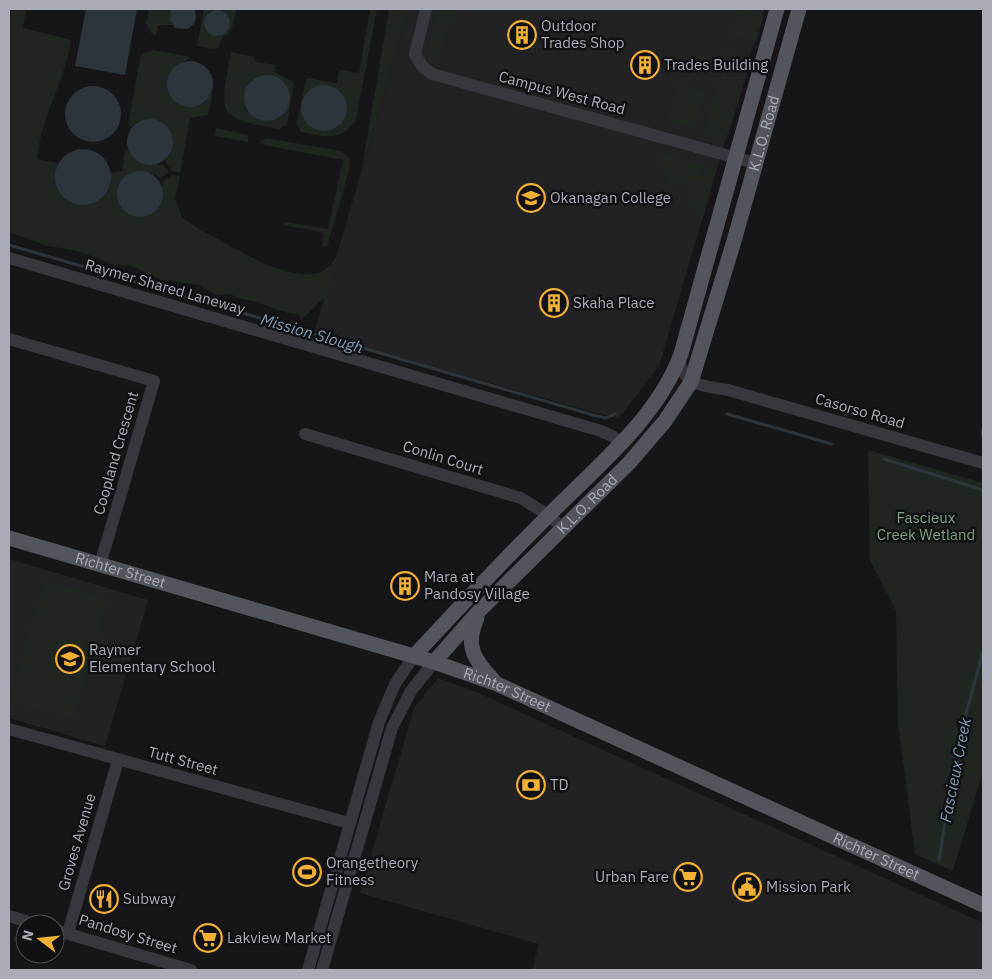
<svg xmlns="http://www.w3.org/2000/svg" width="992" height="979" font-family="'IBM Plex Sans',sans-serif">
  <style>
    .built { fill: #222225 }
    .green { fill: #1e261f; fill-rule: evenodd }
    .water { fill: #2c353c }
    .lines { fill: none; stroke-linecap: round; stroke-linejoin: round }
    .stream { stroke: #2c353c; stroke-width: 3 }
    .minor { stroke: #37383d; stroke-width: 12 }
    .major { stroke: #53555c; stroke-width: 15 }
    .labels { text-anchor: middle; stroke-width: 5; stroke-linejoin: round; paint-order: stroke }
    .poi-label { font-size: 15px; fill: #a8adb8; stroke: #111113; text-anchor: start }
    .street-label { font-size: 15px; fill: #a8adb8; stroke: #111113 }
    .park-label { font-size: 15px; fill: #7fa381; stroke: #111113 }
    .water-label { font-size: 16px; font-style: italic; fill: #7f9bb3; stroke: #111113 }
  </style>
  <rect width="100%" height="100%" fill="#161618"/>
  <g class="built">
    <path d="M 409,9 L 764,9 L 659,366 L 618,419 L 314,333 Z"/>
    <path d="M 9,559 L 148,600 L 105,746 L 9,718 Z"/>
    <path d="M 438,678 L 476,692 L 983,923 L 983,970 L 532,970 L 539,944 L 360,893 L 414,708 Z"/>
  </g>
  <g class="green">
    <path d="M 9,9 L 26,9 L 23,28 L 71,40 C 65,81 41,117 37,159 L 58,163 L 56,169 L 110,181 L 111,173 L 122,171 L 125,152 L 128,150 C 136,167 148,162 163,165 L 169,172 L 161,178 L 150,173 L 148,216 L 160,206 L 163,181 L 172,175 L 180,176 L 175,199 L 182,217 C 194,228 211,235 225,243 C 249,256 316,297 335,258 L 337,258 L 327,295 L 301,320 L 299,314 C 281,314 269,305 253,301 C 243,299 239,300 231,294 L 217,295 L 199,285 L 162,280 L 132,266 L 114,265 L 78,251 L 48,246 L 9,232 Z"/>
    <path d="M 149,9 L 171,9 L 170,21 L 172,25 L 158,25 L 156,35 L 151,33 L 146,23 Z"/>
    <path d="M 204,9 L 236,9 C 234,19 234,32 223,37 L 218,48 L 213,49 L 197,46 ZM 213,10 L 229,16 L 230,25 L 207,31 L 204,27 L 206,14 Z"/>
    <path d="M 370,9 L 377,9 L 356,120 C 341,142 324,137 301,132 L 297,124 L 306,78 L 337,83 L 339,70 L 359,73 ZM 327,85 L 341,91 L 347,105 L 339,126 C 314,141 291,116 307,92 Z"/>
    <path d="M 389,9 L 409,9 L 362,168 Z"/>
    <path d="M 437,9 L 453,9 L 438,63 L 434,60 L 428,45 Z"/>
    <path d="M 739,9 L 764,15 L 756,42 L 732,34 Z"/>
    <path d="M 153,50 L 191,57 L 173,69 L 205,102 L 213,92 L 208,115 L 190,118 L 180,173 L 171,170 L 165,160 L 170,154 L 173,138 L 138,122 L 133,127 L 128,125 L 140,60 L 143,53 Z"/>
    <path d="M 727,51 L 750,58 L 751,60 L 728,135 L 718,139 L 704,132 Z"/>
    <path d="M 231,52 L 254,57 L 256,62 L 276,65 L 274,72 L 294,82 L 287,125 L 279,129 C 214,118 220,113 231,52 ZM 270,75 C 290,81 295,101 282,116 L 247,111 C 240,93 249,76 270,75 Z"/>
    <path d="M 678,84 L 705,92 L 694,128 L 667,121 Z"/>
    <path d="M 216,128 L 248,135 L 248,142 L 215,136 Z"/>
    <path d="M 266,138 L 341,151 L 349,158 L 350,167 L 327,247 L 322,246 L 324,233 L 284,225 L 285,222 L 328,229 L 343,160 L 264,145 L 260,142 Z"/>
    <path d="M 662,153 L 704,165 L 701,177 L 690,183 L 679,182 L 674,184 L 671,191 L 660,160 L 659,156 Z"/>
    <path d="M 710,166 L 715,175 L 702,221 L 698,212 L 687,201 L 691,187 L 703,180 Z"/>
    <path d="M 868,450 L 983,483 L 983,771 L 953,871 L 915,854 L 898,722 L 896,611 L 870,560 Z"/>
    <path d="M 44,581 L 108,599 L 73,719 L 9,701 Z"/>
  </g>
  <g class="water">
    <path d="M 86,9 L 137,9 L 125,75 L 75,66 Z"/>
    <path d="M 171,9 L 194,9 C 198,17 196,23 188,29 L 175,28 L 170,21 Z"/>
    <circle cx="217" cy="23" r="13"/>
    <circle cx="190" cy="84" r="23"/>
    <circle cx="267" cy="98" r="23"/>
    <circle cx="324" cy="108" r="23"/>
    <circle cx="93" cy="114" r="28"/>
    <circle cx="150" cy="142" r="23"/>
    <circle cx="83" cy="177" r="28"/>
    <circle cx="140" cy="194" r="23"/>
  </g>
  <g class="lines">
    <g class="stream">
      <path d="M 9,245 L 593,415 L 606,418 L 615,414"/>
      <path d="M 727,414 L 832,444"/>
      <path d="M 982,435 L 983,430"/>
      <path d="M 884,459 L 983,490"/>
      <path d="M 939,860 L 957,747 L 983,652"/>
    </g>
    <g class="minor">
      <path d="M 426,9 L 415,54 L 422,66 L 432,74 L 755,163"/>
      <path d="M 9,258 L 601,431 L 612,436 L 621,443"/>
      <path d="M 9,339 L 154,381 L 100,565"/>
      <path d="M 679,358 C 683,387 705,386 728,390 L 983,463"/>
      <path d="M 305,434 L 521,498 L 548,515 L 563,528"/>
      <path d="M 9,729 L 349,823"/>
      <path d="M 9,916 L 35,924"/>
      <path d="M 55,930 L 191,970"/>
      <path d="M 68,933 L 118,760"/>
      <path d="M 308,970 L 379,722 L 395,684 L 414,656"/>
      <path d="M 322,970 L 392,728 L 411,691 L 434,662"/>
    </g>
    <g class="major">
      <path id="s1" d="M 9,538 L 434,662 L 497,684 L 983,905"/>
      <path d="M 477,618 C 464,646 475,661 494,681"/>
      <path d="M 414,656 C 458,608 503,561 549,515 C 596,467 657,419 681,354 L 777,9"/>
      <path id="s2" d="M 434,662 L 480,610 L 629,463 L 665,421 L 691,382 L 734,241 L 799,9"/>
    </g>
  </g>
  <defs>
    <symbol id="building-ring" viewBox="-11 -11 22 22"><circle r="9.5" fill="#111113" stroke="#f2b134" stroke-width="1.5"/><path d="M-4-6H4V6H1V3H-1V6H-4ZM-2.5-4.3h1.7v1.8h-1.7ZM.8-4.3h1.7v1.8H.8ZM-2.5-1h1.7V.8h-1.7ZM.8-1h1.7V.8H.8Z" fill="#f2b134"/></symbol>
    <symbol id="university-ring" viewBox="-11 -11 22 22"><circle r="9.5" fill="#111113" stroke="#f2b134" stroke-width="1.5"/><path d="M0-5L7-2L0 1L-7-2ZM-4 1L0 2.5L4 1V4Q0 6-4 4Z" fill="#f2b134"/></symbol>
    <symbol id="school-ring" viewBox="-11 -11 22 22"><circle r="9.5" fill="#111113" stroke="#f2b134" stroke-width="1.5"/><path d="M0-5L7-2L0 1L-7-2ZM-4 1L0 2.5L4 1V4Q0 6-4 4Z" fill="#f2b134"/></symbol>
    <symbol id="bank-ring" viewBox="-11 -11 22 22"><circle r="9.5" fill="#111113" stroke="#f2b134" stroke-width="1.5"/><path d="M-6-4H6V4H-6ZM0-2.3a2.3 2.3 0 1 0 0 4.6a2.3 2.3 0 1 0 0-4.6Z" fill="#f2b134"/></symbol>
    <symbol id="stadium-ring" viewBox="-11 -11 22 22"><circle r="9.5" fill="#111113" stroke="#f2b134" stroke-width="1.5"/><path d="M0-5a6.5 5 0 1 0 0 10a6.5 5 0 1 0 0-10ZM-3.5-1.8h7v3.6h-7Z" fill="#f2b134"/></symbol>
    <symbol id="supermarket-ring" viewBox="-11 -11 22 22"><circle r="9.5" fill="#111113" stroke="#f2b134" stroke-width="1.5"/><path d="M-6-5.5h2.5l.6 2H6L4.5 2H-2.5L-4.4-4H-6ZM-1.5 3.2a1.3 1.3 0 1 0 .1 0ZM3 3.2a1.3 1.3 0 1 0 .1 0Z" fill="#f2b134"/></symbol>
    <symbol id="civic-ring" viewBox="-11 -11 22 22"><circle r="9.5" fill="#111113" stroke="#f2b134" stroke-width="1.5"/><path d="M-.6-6.5H3V-4.5H.6V-3L4-1V1h2V6H-6V1h2V-1L-.6-3ZM-1.2 2.5V6h2.4V2.5Z" fill="#f2b134"/></symbol>
    <symbol id="restaurant-ring" viewBox="-11 -11 22 22"><circle r="9.5" fill="#111113" stroke="#f2b134" stroke-width="1.5"/><path d="M-5-6h1v4h1v-4h1v4h1v-4h1v5L-1.5 .5V6h-2V.5L-5-1ZM5-6V6H3V1.5H1.5Q1.5-4 5-6Z" fill="#f2b134"/></symbol>
  </defs>
  <g fill-rule="evenodd">
    <use href="#building-ring" x="506" y="19" width="32" height="32"/>
    <use href="#building-ring" x="629" y="49" width="32" height="32"/>
    <use href="#university-ring" x="515" y="182" width="32" height="32"/>
    <use href="#building-ring" x="538" y="287" width="32" height="32"/>
    <use href="#building-ring" x="389" y="570" width="32" height="32"/>
    <use href="#school-ring" x="54" y="643" width="32" height="32"/>
    <use href="#bank-ring" x="515" y="769" width="32" height="32"/>
    <use href="#stadium-ring" x="291" y="856" width="32" height="32"/>
    <use href="#supermarket-ring" x="672" y="861" width="32" height="32"/>
    <use href="#civic-ring" x="731" y="871" width="32" height="32"/>
    <use href="#restaurant-ring" x="88" y="883" width="32" height="32"/>
    <use href="#supermarket-ring" x="192" y="922" width="32" height="32"/>
  </g>
  <g class="labels">
    <g class="poi-label">
      <text x="541" y="31">Outdoor<tspan x="541" dy="17">Trades Shop</tspan></text>
      <text x="664" y="70">Trades Building</text>
      <text x="550" y="203">Okanagan College</text>
      <text x="573" y="308">Skaha Place</text>
      <text x="424" y="582">Mara at<tspan x="424" dy="17">Pandosy Village</tspan></text>
      <text x="89" y="655">Raymer<tspan x="89" dy="17">Elementary School</tspan></text>
      <text x="550" y="790">TD</text>
      <text x="326" y="868">Orangetheory<tspan x="326" dy="17">Fitness</tspan></text>
      <text x="669" y="882" text-anchor="end">Urban Fare</text>
      <text x="766" y="892">Mission Park</text>
      <text x="123" y="904">Subway</text>
      <text x="227" y="943">Lakview Market</text>
    </g>
    <g class="street-label">
      <text transform="translate(562 93) rotate(15)" y="5">Campus West Road</text>
      <text dy="5" stroke="none"><textPath href="#s2" startOffset="640">K.L.O. Road</textPath></text>
      <text transform="translate(165 287) rotate(16)" y="5">Raymer Shared Laneway</text>
      <text transform="translate(860 411) rotate(16)" y="5">Casorso Road</text>
      <text transform="translate(116 453) rotate(-74)" y="5">Coopland Crescent</text>
      <text transform="translate(443 458) rotate(17)" y="5">Conlin Court</text>
      <text dy="5" stroke="none"><textPath href="#s2" startOffset="220">K.L.O. Road</textPath></text>
      <text dy="5" stroke="none"><textPath href="#s1" startOffset="116">Richter Street</textPath></text>
      <text dy="5" stroke="none"><textPath href="#s1" startOffset="521">Richter Street</textPath></text>
      <text transform="translate(183 761) rotate(15)" y="5">Tutt Street</text>
      <text transform="translate(77 842) rotate(-74)" y="5">Groves Avenue</text>
      <text dy="5" stroke="none"><textPath href="#s1" startOffset="926">Richter Street</textPath></text>
      <text transform="translate(128 934) rotate(17)" y="5">Pandosy Street</text>
    </g>
    <g class="park-label">
      <text x="926" y="523">Fascieux<tspan x="926" dy="17">Creek Wetland</tspan></text>
    </g>
    <g class="water-label">
      <text transform="translate(312 333) rotate(16)" y="6">Mission Slough</text>
      <text transform="translate(955 770) rotate(-79)" y="6">Fascieux Creek</text>
    </g>
  </g>
  <rect width="992" height="979" fill="none" stroke="#a8adb8" stroke-width="20"/>
  <g transform="translate(40 939) rotate(286)"><circle r="24" fill="#111113" stroke="#4d4f55"/>
  <path d="M0-4L9 19L0 12L-9 19Z" fill="#f2b134"/>
  <text y="-8" font-size="14" font-weight="bold" text-anchor="middle" fill="#a8adb8">N</text>
  </g>
</svg>
